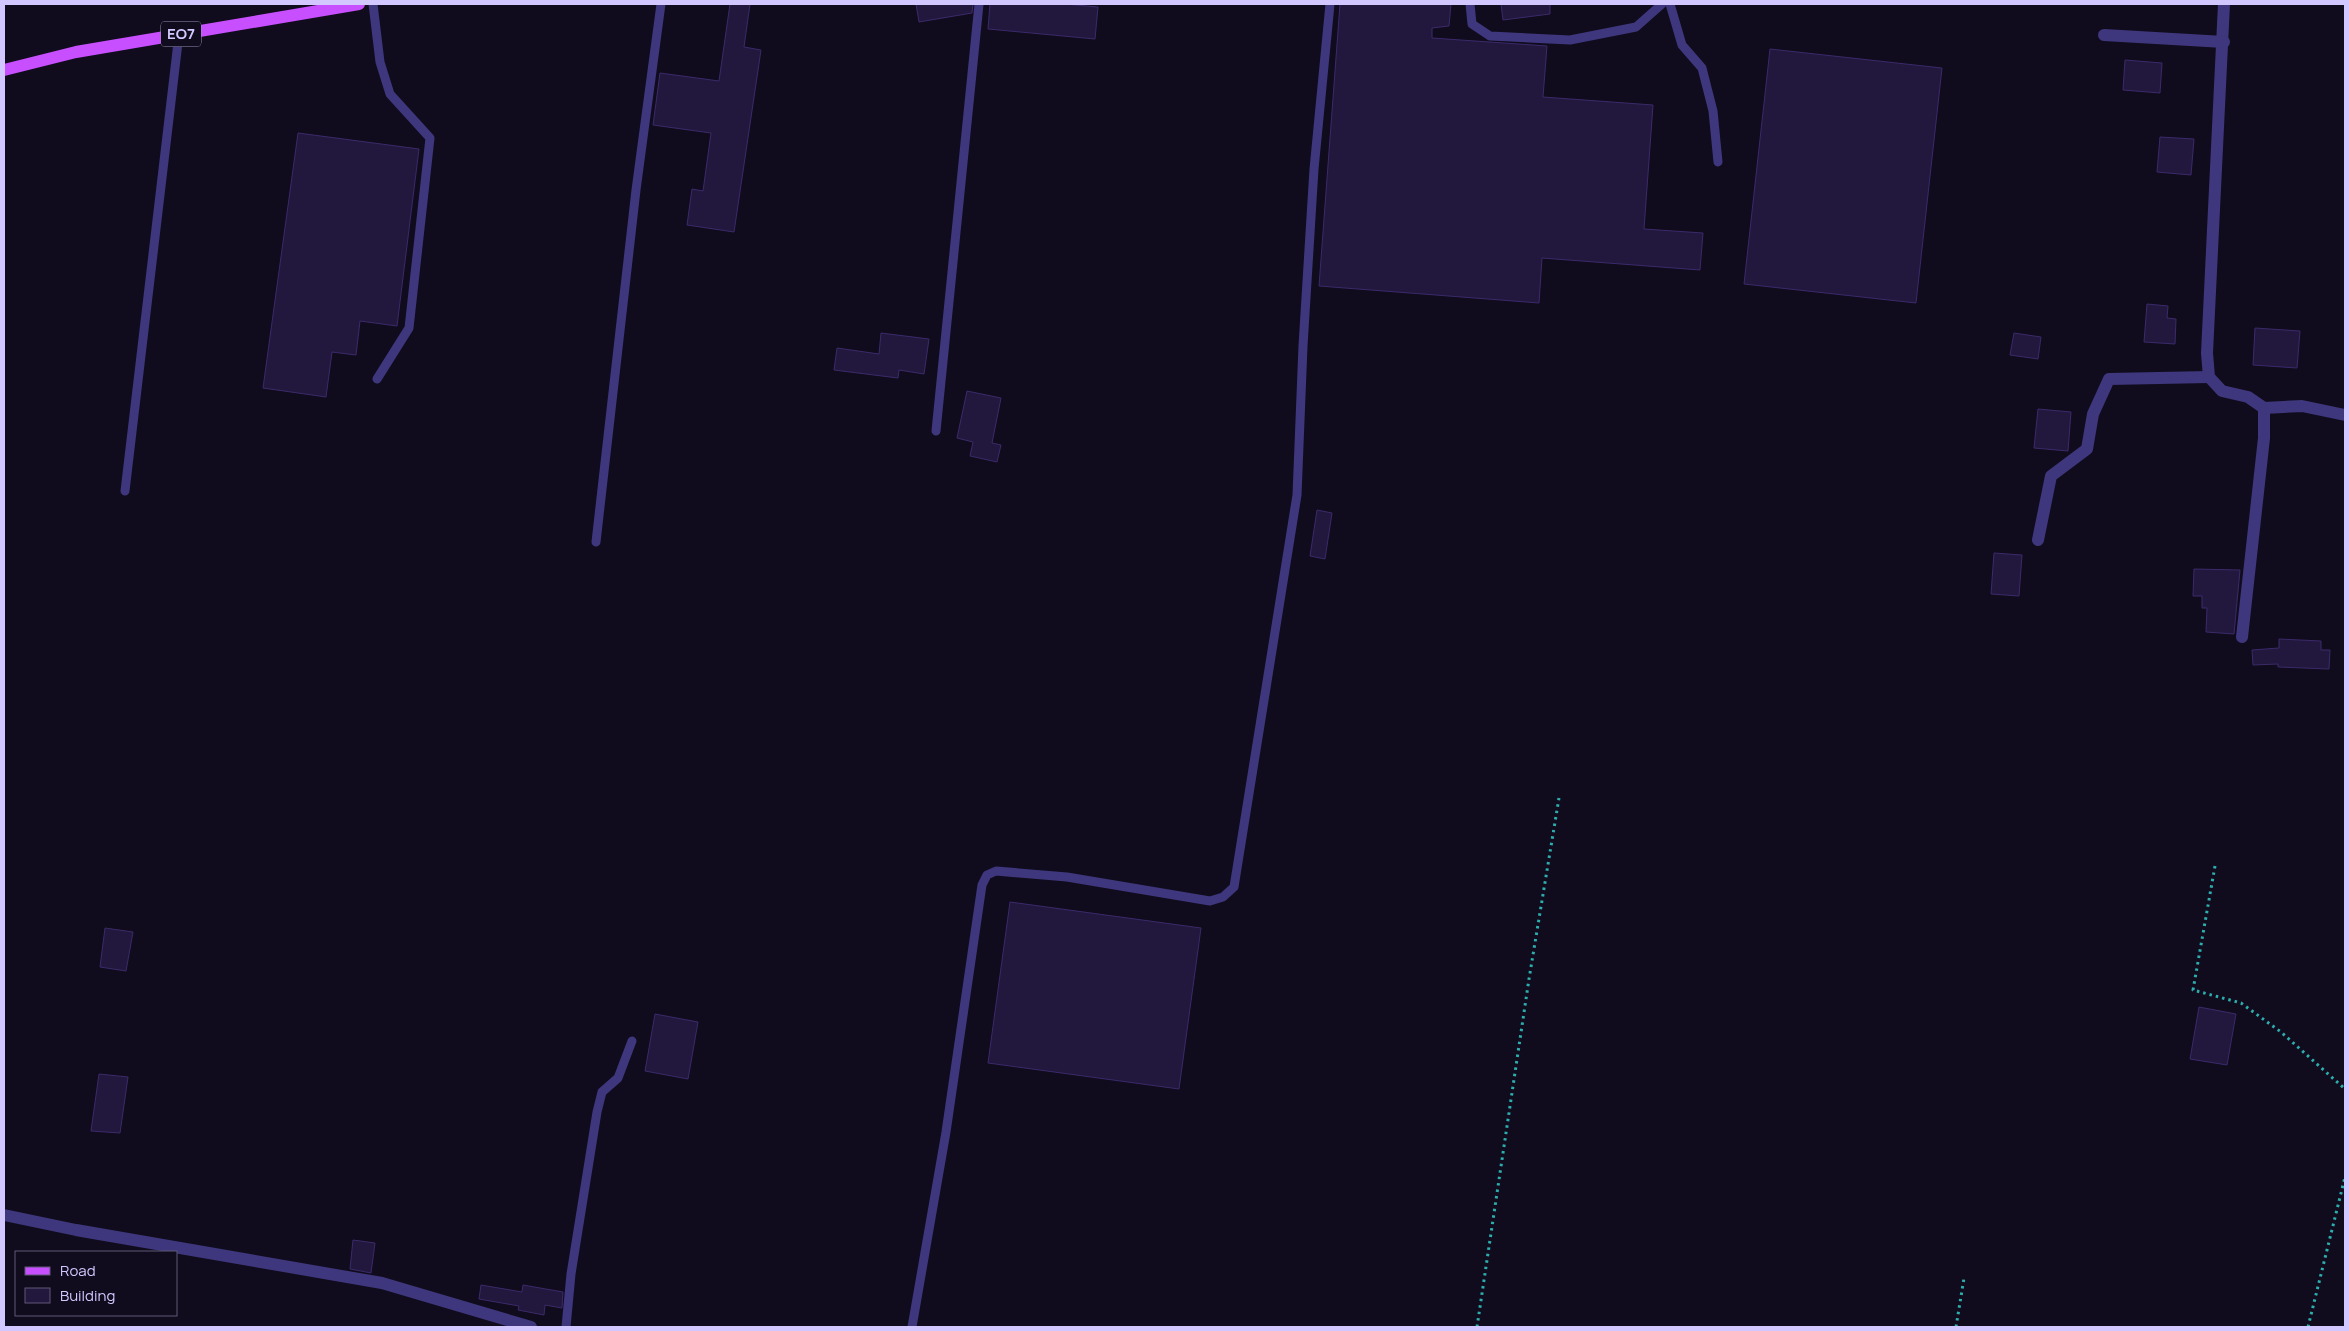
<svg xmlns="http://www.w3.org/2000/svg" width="2349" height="1331" font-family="Manrope,sans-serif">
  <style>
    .building { fill: #22183e; stroke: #3b2a6a }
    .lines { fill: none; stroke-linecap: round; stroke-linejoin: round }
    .path { stroke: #2daeae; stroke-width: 3; stroke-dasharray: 2.5 4; stroke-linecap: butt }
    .service { stroke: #3e377d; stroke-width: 9 }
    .minor { stroke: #3e377d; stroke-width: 12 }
    .primary { stroke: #c84fff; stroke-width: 12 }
    .labels { text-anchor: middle; stroke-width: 4; stroke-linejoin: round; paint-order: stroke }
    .shield { fill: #100c1d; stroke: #9890bb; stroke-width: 1 }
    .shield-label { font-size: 15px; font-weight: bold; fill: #d2c8ff }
  </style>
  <rect width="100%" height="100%" fill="#100c1d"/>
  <g class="building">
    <path d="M 730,4 L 750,4 L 744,47 L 761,50 L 734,232 L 687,225 L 692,189 L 703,191 L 711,133 L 653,125 L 660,73 L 719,81 Z"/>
    <path d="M 916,4 L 973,4 L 972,13 L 919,22 Z"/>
    <path d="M 990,4 L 1065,4 L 1098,7 L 1095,39 L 988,29 Z"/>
    <path d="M 1340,4 L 1451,4 L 1449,26 L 1432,28 L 1432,38 L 1547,46 L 1543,97 L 1653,105 L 1644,229 L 1703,233 L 1700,270 L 1542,258 L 1539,303 L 1319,286 Z"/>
    <path d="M 1501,4 L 1550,4 L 1550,14 L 1503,20 Z"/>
    <path d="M 1770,49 L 1942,68 L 1916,303 L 1744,284 Z"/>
    <path d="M 2125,60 L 2162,63 L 2160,93 L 2123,90 Z"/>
    <path d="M 298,133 L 419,149 L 397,326 L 360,321 L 356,355 L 332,352 L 326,397 L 263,388 Z"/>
    <path d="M 2160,137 L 2194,139 L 2191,175 L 2157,172 Z"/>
    <path d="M 2147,304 L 2168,306 L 2167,318 L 2176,319 L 2175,344 L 2144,342 Z"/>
    <path d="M 2255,328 L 2300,331 L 2297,368 L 2253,365 Z"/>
    <path d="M 881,333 L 929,339 L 924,374 L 899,370 L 898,378 L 834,370 L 837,348 L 879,354 Z"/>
    <path d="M 2014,333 L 2041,337 L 2038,359 L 2010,355 Z"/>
    <path d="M 967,391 L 1001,398 L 992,443 L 1001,445 L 997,462 L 970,456 L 973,442 L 957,438 Z"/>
    <path d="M 2038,409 L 2071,412 L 2068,451 L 2034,448 Z"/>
    <path d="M 1317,510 L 1332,513 L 1325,559 L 1310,556 Z"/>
    <path d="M 1994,553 L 2022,555 L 2019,596 L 1991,594 Z"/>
    <path d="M 2194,569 L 2240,570 L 2234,634 L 2206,632 L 2207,608 L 2202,608 L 2202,596 L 2193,596 Z"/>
    <path d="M 2279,639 L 2321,641 L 2321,650 L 2330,650 L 2329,669 L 2278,667 L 2278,664 L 2253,665 L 2252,650 L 2279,648 Z"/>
    <path d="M 1010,902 L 1201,928 L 1179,1089 L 988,1063 Z"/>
    <path d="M 105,928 L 133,932 L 126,971 L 100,967 Z"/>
    <path d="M 2199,1007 L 2236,1014 L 2227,1065 L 2190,1059 Z"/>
    <path d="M 655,1014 L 698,1022 L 688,1079 L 645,1071 Z"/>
    <path d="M 99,1074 L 128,1077 L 120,1133 L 91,1131 Z"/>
    <path d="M 353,1240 L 375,1243 L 371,1273 L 350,1269 Z"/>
    <path d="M 481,1285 L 522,1292 L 523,1285 L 563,1292 L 562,1308 L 545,1305 L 544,1315 L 518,1310 L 519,1306 L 479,1299 Z"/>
  </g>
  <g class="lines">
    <g class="path">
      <path d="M 2215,866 L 2193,990 L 2241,1003 L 2281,1032 L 2345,1089"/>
      <path d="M 1477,1327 L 1529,979 L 1559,798"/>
      <path d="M 1956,1327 L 1964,1278"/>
      <path d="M 2308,1327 L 2345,1177"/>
    </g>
    <g class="service">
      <path d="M 373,4 L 380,62 L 390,94 L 430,138 L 409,328 L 377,379"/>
      <path d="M 1470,4 L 1472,24 L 1490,36 L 1570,40 L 1636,27 L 1662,4"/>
      <path d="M 1670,4 L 1682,45 L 1702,68 L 1713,111 L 1718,162"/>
      <path d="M 936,431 L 979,4"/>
      <path d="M 125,491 L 179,34"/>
      <path d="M 596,542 L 636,190 L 661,4"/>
      <path d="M 566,1327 L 571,1274 L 597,1112 L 602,1092 L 618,1078 L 632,1041"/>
      <path d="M 912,1327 L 946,1132 L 982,885 L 987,875 L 996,871 L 1067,877 L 1210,901 L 1223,897 L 1234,887 L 1297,495 L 1303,346 L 1314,169 L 1330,4"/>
    </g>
    <g class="minor">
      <path d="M 2224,4 L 2207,353 L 2209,377 L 2222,391 L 2248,397 L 2264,408 L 2264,438 L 2242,637"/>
      <path d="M 2104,35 L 2224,42"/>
      <path d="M 2264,408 L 2302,406 L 2345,415"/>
      <path d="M 2038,540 L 2051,476 L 2087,449 L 2093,414 L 2109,379 L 2209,377"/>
      <path d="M 4,1215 L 76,1230 L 382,1283 L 531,1327"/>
    </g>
    <path class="primary" d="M 4,70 L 76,52 L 359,4"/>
  </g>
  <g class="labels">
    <rect class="shield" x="161" y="21.5" width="40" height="25" rx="4"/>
    <g class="shield-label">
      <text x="181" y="39">ΕΟ7</text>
    </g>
  </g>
  <rect width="2349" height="1331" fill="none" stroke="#d2c8ff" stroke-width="10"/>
  <rect x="15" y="1251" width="162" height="65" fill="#100c1d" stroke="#5e5777"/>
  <rect x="25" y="1267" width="25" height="8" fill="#c84fff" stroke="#5e5777"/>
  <text x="60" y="1276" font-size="15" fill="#d2c8ff">Road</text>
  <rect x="25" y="1288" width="25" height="15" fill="#22183e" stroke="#5e5777"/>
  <text x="60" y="1301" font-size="15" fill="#d2c8ff">Building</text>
</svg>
